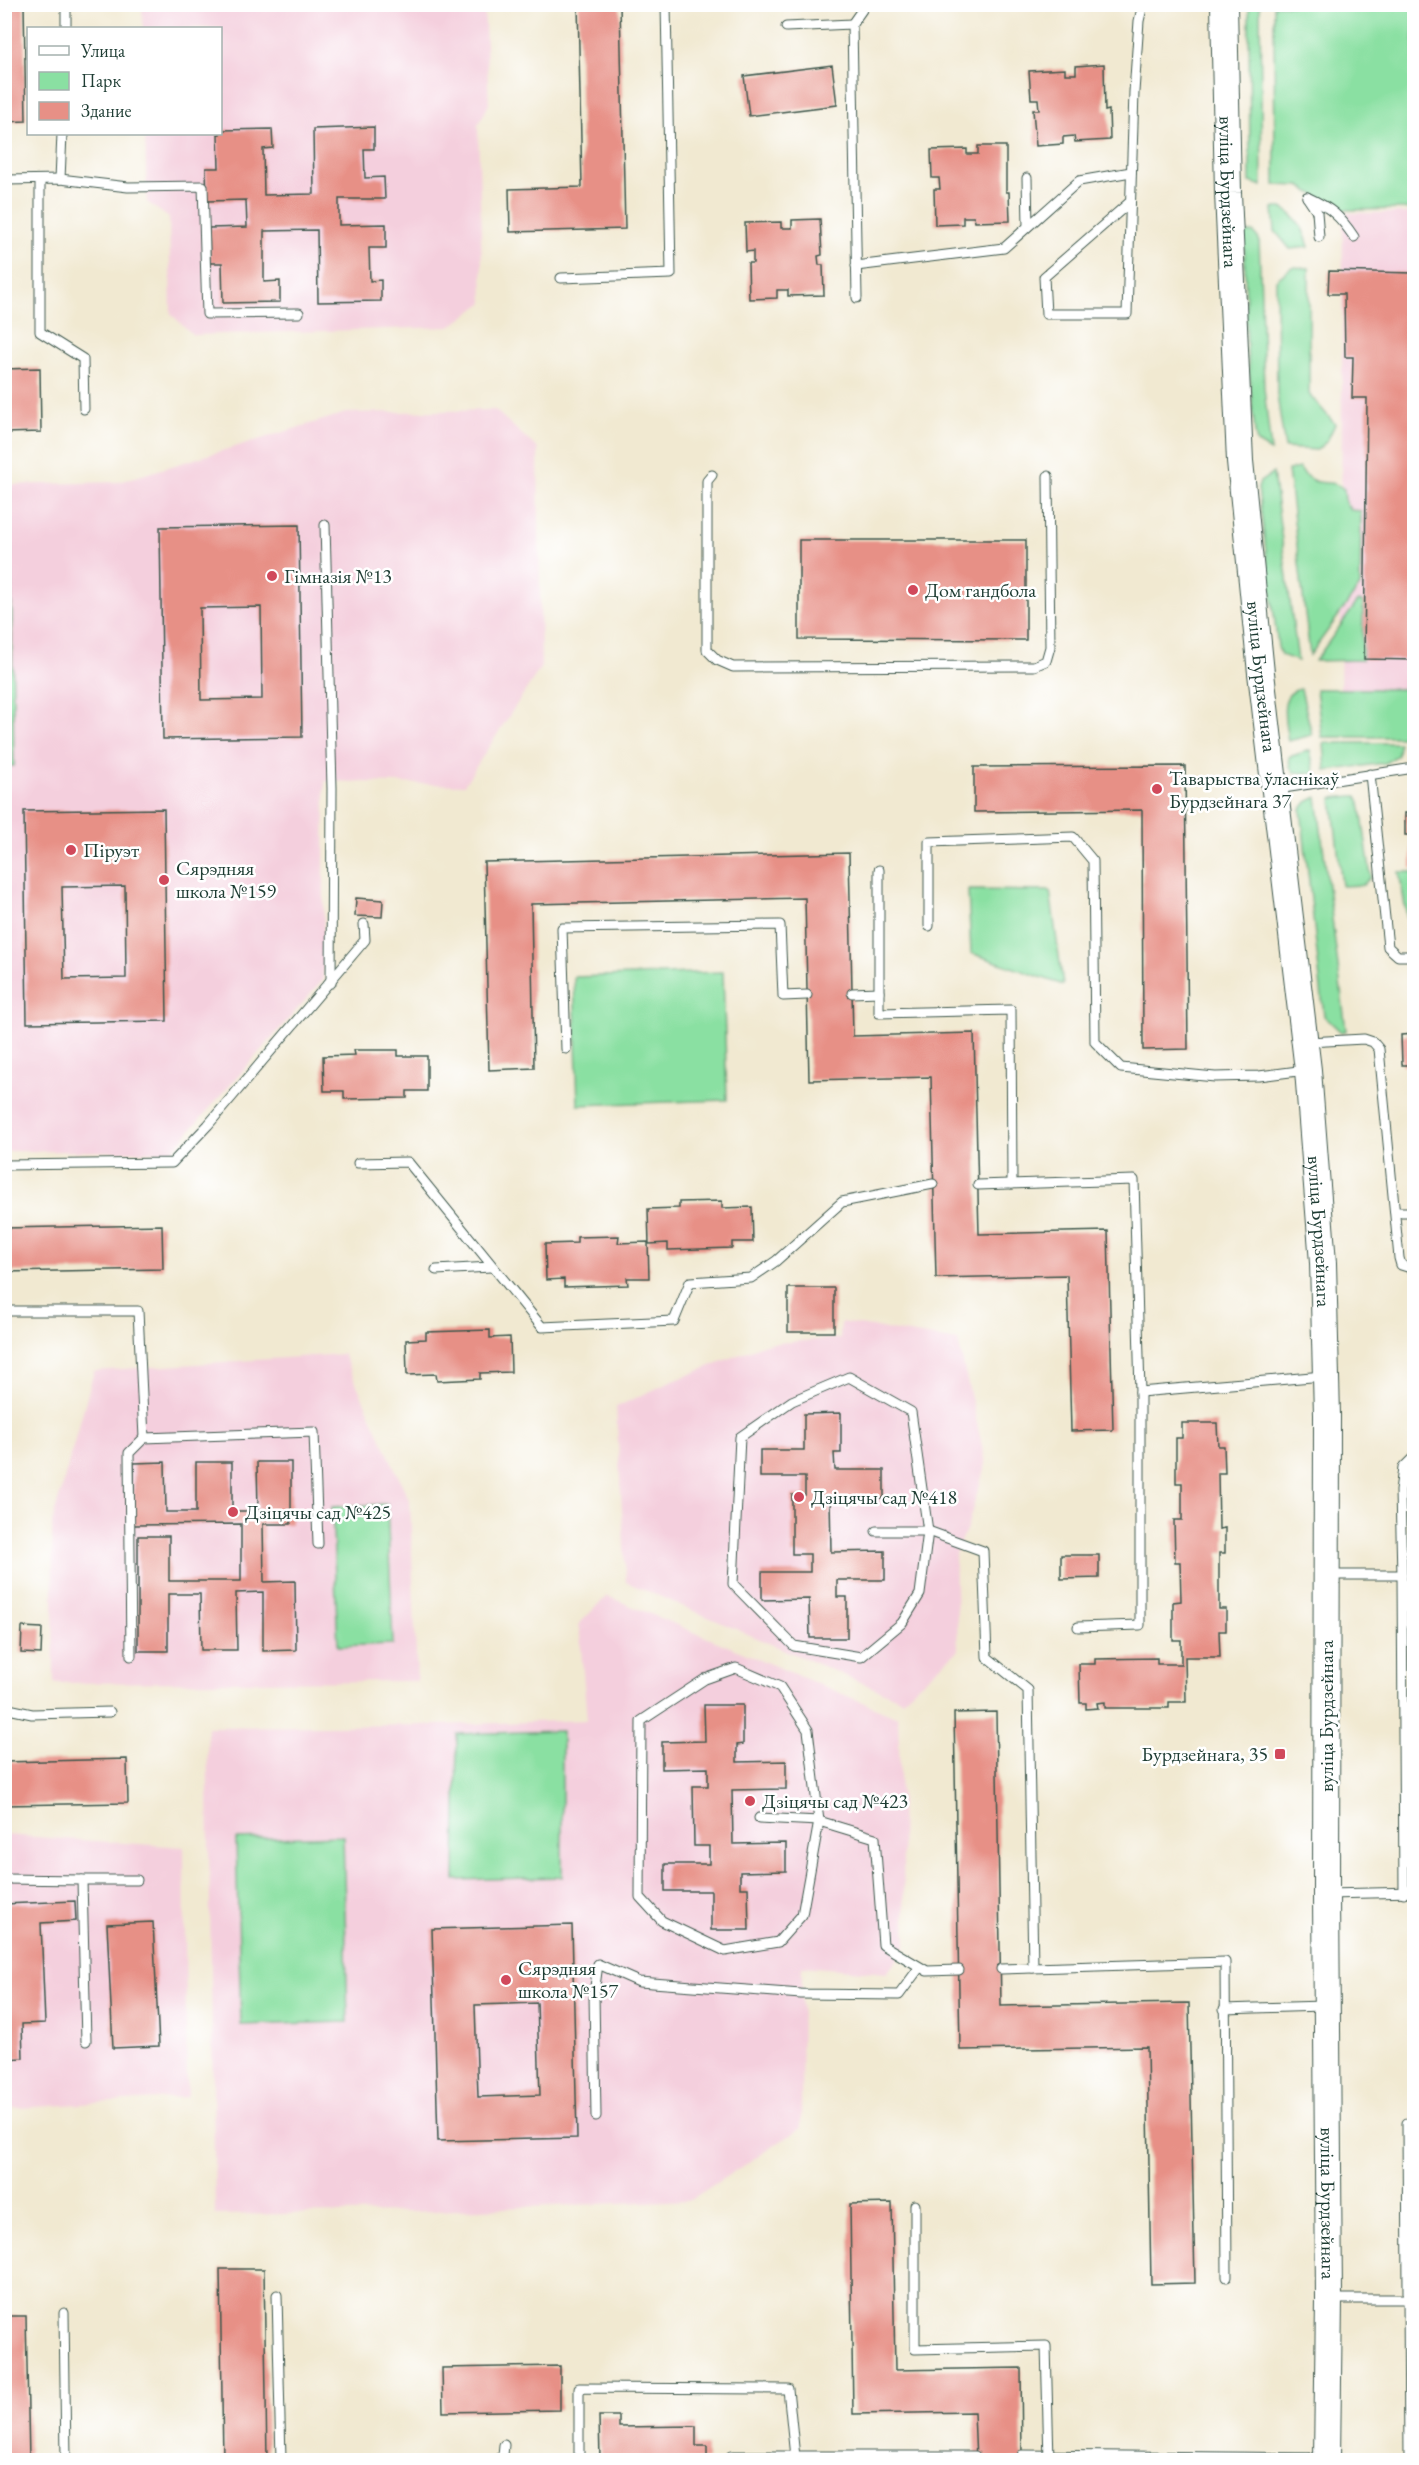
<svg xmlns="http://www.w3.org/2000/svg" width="1419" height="2465" font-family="'EB Garamond',serif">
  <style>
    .built { fill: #f4cfdd }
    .green { fill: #8ae0a2; stroke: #548e6b; stroke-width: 1.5 }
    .building { fill: #e79086; fill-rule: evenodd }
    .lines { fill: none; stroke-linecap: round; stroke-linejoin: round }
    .lane-casing { stroke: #3e574c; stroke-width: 11 }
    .secondary-casing { stroke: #3e574c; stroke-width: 28 }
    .lane { stroke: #fff; stroke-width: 9 }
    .secondary { stroke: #fff; stroke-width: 26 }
    .poi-dot { fill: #d1495b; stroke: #fff; stroke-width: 2 }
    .labels { text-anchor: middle; stroke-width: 5; stroke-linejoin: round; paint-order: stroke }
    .street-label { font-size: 20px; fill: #1f3d34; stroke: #fff }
    .poi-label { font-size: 20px; fill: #1f3d34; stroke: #fff; text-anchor: start }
  </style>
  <rect width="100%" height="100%" fill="#fff"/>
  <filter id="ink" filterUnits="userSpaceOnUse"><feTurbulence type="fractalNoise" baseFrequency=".0167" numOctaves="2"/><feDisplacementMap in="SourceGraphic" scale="12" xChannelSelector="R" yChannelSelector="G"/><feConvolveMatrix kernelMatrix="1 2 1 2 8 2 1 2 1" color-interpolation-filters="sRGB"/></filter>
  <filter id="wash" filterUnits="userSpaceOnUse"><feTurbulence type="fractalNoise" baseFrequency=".008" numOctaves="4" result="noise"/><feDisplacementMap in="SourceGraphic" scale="24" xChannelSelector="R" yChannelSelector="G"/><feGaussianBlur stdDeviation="1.35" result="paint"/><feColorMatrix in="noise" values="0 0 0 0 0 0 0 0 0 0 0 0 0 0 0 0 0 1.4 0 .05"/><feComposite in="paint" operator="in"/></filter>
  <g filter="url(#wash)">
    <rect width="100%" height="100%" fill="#f1e9d1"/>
    <g class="built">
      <path d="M 142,5 L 484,5 L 489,104 L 478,125 L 483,303 L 450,327 L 193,335 L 171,314 L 169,218 L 147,202 L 145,134 L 220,134 L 220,28 L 143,28 Z"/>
      <path d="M 1343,213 L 1414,213 L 1414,730 L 1340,730 Z"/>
      <path d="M 495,410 L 538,449 L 541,667 L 464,785 L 325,781 L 323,980 L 171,1152 L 5,1151 L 4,485 L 119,482 L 346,413 Z"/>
      <path d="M 841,1322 L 958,1341 L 986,1463 L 966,1531 L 955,1554 L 958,1650 L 902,1700 L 626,1582 L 616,1407 L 666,1384 L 765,1344 L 840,1338 Z"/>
      <path d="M 343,1354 L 410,1502 L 417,1681 L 54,1683 L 52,1523 L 94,1371 Z"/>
      <path d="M 607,1596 L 898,1717 L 906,1947 L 887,1973 L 802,1966 L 801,2128 L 690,2200 L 412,2212 L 215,2215 L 207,1727 L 437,1725 L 587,1720 L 579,1624 Z"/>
      <path d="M 5,1835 L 184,1847 L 187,2097 L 5,2109 Z"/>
    </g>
    <g class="green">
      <path d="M 1249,5 L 1260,5 L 1262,186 L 1250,182 Z"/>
      <path d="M 1274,5 L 1414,5 L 1414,209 L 1340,210 L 1300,186 L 1275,185 Z"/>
      <path d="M 1273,208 L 1282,208 C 1298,218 1304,229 1309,247 L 1290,249 L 1275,231 Z"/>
      <path d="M 1253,232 L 1259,239 L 1264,388 L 1271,451 L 1257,443 L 1255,433 L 1247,350 L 1244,233 Z"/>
      <path d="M 1292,267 L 1309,268 L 1309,394 L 1335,424 L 1327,441 L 1317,450 L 1285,448 L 1277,395 L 1276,280 Z"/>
      <path d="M 1299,468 C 1317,492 1328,476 1344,489 L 1345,502 L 1351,510 L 1361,511 L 1360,586 L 1310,655 L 1288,470 Z"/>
      <path d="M 1273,473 L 1298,661 L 1281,655 L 1278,647 L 1258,488 L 1260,482 Z"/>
      <path d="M 4,492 L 10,492 L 14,766 L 4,766 Z"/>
      <path d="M 1358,601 L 1363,602 L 1362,660 L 1315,661 Z"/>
      <path d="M 1301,689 L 1312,735 L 1288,741 C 1286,724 1276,692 1301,689 Z"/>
      <path d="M 1316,689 L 1414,689 L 1414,737 L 1322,737 Z"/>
      <path d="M 1324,743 L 1399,743 L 1398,755 L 1385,763 L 1326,771 Z"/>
      <path d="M 1310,750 L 1315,774 L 1293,772 L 1290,767 L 1289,757 Z"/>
      <path d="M 1352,796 L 1357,796 L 1360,802 L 1371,877 L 1363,885 L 1342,886 L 1332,798 Z"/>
      <path d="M 1317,797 L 1346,1031 L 1341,1032 L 1324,1016 L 1301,810 L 1307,802 Z"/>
      <path d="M 1399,872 L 1414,872 L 1414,935 L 1409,929 Z"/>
      <path d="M 968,890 L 1050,891 L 1063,985 L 971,953 Z"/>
      <path d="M 723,972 L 727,1100 L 578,1105 L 574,977 Z"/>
      <path d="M 387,1504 L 393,1644 L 338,1646 L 332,1507 Z"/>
      <path d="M 562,1731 L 562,1877 L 455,1880 L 457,1734 Z"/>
      <path d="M 343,1836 L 348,2022 L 241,2025 L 236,1839 Z"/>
    </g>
    <g id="blocks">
      <g class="building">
        <path d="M 4,4 L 24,4 L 26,121 L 4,122 Z"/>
        <path d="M 578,4 L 620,4 L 625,229 L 510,232 L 509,189 L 582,187 Z"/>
        <path d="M 1104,64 L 1105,111 L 1109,110 L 1110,140 L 1075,142 L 1074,136 L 1063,137 L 1063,144 L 1036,146 L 1033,110 L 1039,110 L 1038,99 L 1031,99 L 1029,71 L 1065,69 L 1065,74 L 1076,74 L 1076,66 Z"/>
        <path d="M 832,65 L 837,105 L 749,116 L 744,76 Z"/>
        <path d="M 374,127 L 374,149 L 364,149 L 365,178 L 384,177 L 385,199 L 339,199 L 339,225 L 386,224 L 386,248 L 369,248 L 370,281 L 381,280 L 381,301 L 318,302 L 317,230 L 264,231 L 264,282 L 280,281 L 280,302 L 223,303 L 222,263 L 210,263 L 209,228 L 247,227 L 246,200 L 207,201 L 206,168 L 219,168 L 218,134 L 220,134 L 220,130 L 272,129 L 273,148 L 263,149 L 264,195 L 314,194 L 313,129 Z"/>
        <path d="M 4,138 L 6,138 L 9,250 L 4,250 Z"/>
        <path d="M 978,146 L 1006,146 L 1006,192 L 1009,192 L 1010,221 L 975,222 L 974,217 L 963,217 L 963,224 L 935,225 L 934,189 L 940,189 L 939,178 L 932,178 L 931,150 L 967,149 L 967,154 L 978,154 Z"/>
        <path d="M 820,219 L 822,255 L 818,256 L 819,265 L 823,265 L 824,295 L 788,296 L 788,290 L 777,290 L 777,298 L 749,299 L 748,263 L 753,263 L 753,251 L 746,252 L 745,223 L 781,222 L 781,228 L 792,228 L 792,220 Z"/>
        <path d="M 1329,271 L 1414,273 L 1414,660 L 1364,659 L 1367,398 L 1352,398 L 1353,357 L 1345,357 L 1344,294 L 1328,294 Z"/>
        <path d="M 40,368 L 41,432 L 4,433 L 4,369 Z"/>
        <path d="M 299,525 L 302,737 L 163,739 L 160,527 ZM 261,607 L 262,699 L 201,700 L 200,608 Z"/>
        <path d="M 799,540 L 1026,540 L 1026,640 L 799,639 Z"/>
        <path d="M 1185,766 L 1188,1049 L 1143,1050 L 1142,810 L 974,812 L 974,767 Z"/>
        <path d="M 164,809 L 167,1021 L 27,1023 L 24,811 ZM 125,886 L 126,978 L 64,979 L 62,887 Z"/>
        <path d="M 1405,813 L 1414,813 L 1414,868 L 1411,868 L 1411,835 L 1405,835 Z"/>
        <path d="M 849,853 L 853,1036 L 974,1033 L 979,1234 L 1108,1231 L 1113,1430 L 1071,1431 L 1067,1275 L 936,1278 L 931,1077 L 809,1080 L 805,898 L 531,904 L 534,1068 L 489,1070 L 484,862 Z"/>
        <path d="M 356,898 L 383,900 L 382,917 L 355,916 Z"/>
        <path d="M 1414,1034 L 1414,1154 L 1413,1154 L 1410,1065 L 1402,1065 L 1401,1035 Z"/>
        <path d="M 354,1050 L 398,1050 L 398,1056 L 427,1056 L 427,1091 L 407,1091 L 407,1098 L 344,1099 L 344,1091 L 324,1091 L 323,1056 L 355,1055 Z"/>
        <path d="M 722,1201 L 722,1208 L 752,1207 L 753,1242 L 732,1242 L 732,1248 L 668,1250 L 668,1243 L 649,1244 L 648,1209 L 679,1208 L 679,1202 Z"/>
        <path d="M 162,1225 L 163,1269 L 4,1272 L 4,1228 Z"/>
        <path d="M 619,1236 L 618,1243 L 648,1242 L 649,1278 L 627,1278 L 628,1285 L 564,1287 L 564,1279 L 546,1280 L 545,1244 L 577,1243 L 577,1237 Z"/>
        <rect x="788" y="1288" width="46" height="44"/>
        <path d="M 490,1330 L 490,1338 L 510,1337 L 511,1372 L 480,1373 L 480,1379 L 437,1381 L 436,1374 L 407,1375 L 406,1340 L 426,1339 L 426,1332 Z"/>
        <path d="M 841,1413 L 841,1453 L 834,1453 L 835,1470 L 884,1470 L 884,1498 L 830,1498 L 831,1552 L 885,1551 L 885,1580 L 837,1580 L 837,1597 L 847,1597 L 847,1638 L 810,1638 L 809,1599 L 762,1600 L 762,1572 L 810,1572 L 810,1554 L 792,1554 L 792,1495 L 805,1495 L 805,1477 L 760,1477 L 760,1450 L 804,1450 L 804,1414 Z"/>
        <path d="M 1182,1423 L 1217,1423 L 1218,1446 L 1224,1446 L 1225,1473 L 1218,1473 L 1219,1529 L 1225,1528 L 1225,1553 L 1219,1553 L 1219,1609 L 1226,1609 L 1226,1631 L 1219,1631 L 1220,1657 L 1185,1657 L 1186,1702 L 1169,1702 L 1169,1708 L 1105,1708 L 1105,1702 L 1097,1703 L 1098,1708 L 1086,1709 L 1086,1703 L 1080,1703 L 1079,1664 L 1095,1664 L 1095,1659 L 1157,1658 L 1157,1664 L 1181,1664 L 1181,1640 L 1173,1640 L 1173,1602 L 1181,1601 L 1180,1562 L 1175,1562 L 1174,1520 L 1182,1520 L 1182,1483 L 1176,1483 L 1176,1438 L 1182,1438 Z"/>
        <path d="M 165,1462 L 166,1512 L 196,1512 L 196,1462 L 232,1462 L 232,1511 L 258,1511 L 257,1462 L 291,1462 L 291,1524 L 263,1524 L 264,1582 L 295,1581 L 296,1650 L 263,1651 L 263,1592 L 236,1593 L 237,1650 L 201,1650 L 200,1594 L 168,1594 L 168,1651 L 138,1651 L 138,1536 L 169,1536 L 169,1581 L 241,1581 L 241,1524 L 134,1525 L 134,1463 Z"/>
        <path d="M 1061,1555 L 1099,1555 L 1099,1578 L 1061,1579 Z"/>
        <path d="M 22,1627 L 42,1628 L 41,1654 L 21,1653 Z"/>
        <path d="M 704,1705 L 743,1705 L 743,1744 L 737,1745 L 737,1762 L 786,1761 L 786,1789 L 732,1790 L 733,1844 L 786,1843 L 786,1871 L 740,1872 L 740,1888 L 748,1888 L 749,1930 L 711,1930 L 711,1891 L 665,1891 L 665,1864 L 709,1864 L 709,1846 L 694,1846 L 693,1786 L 708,1786 L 708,1768 L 662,1769 L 662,1742 L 705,1741 Z"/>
        <path d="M 996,1712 L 1001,2006 L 1189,2003 L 1195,2283 L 1151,2284 L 1147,2047 L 960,2050 L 954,1713 Z"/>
        <path d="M 127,1759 L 128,1803 L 4,1805 L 4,1762 Z"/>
        <path d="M 75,1901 L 76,1921 L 41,1923 L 45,2023 L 22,2024 L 23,2058 L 4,2059 L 4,1904 Z"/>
        <path d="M 153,1922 L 159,2046 L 113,2048 L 107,1924 Z"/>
        <path d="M 572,1925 L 577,2138 L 438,2141 L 432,1929 ZM 537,2003 L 540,2095 L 478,2097 L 475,2005 Z"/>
        <path d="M 892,2203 L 895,2370 L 1021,2368 L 1022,2460 L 976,2460 L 974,2412 L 853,2414 L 850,2204 Z"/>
        <path d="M 220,2269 L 264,2269 L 267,2460 L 223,2460 Z"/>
        <path d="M 4,2316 L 26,2316 L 29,2460 L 4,2460 Z"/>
        <path d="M 560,2366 L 560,2410 L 443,2412 L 442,2368 Z"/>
        <path d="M 599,2416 L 619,2416 L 619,2427 L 696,2426 L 696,2446 L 707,2446 L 707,2460 L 600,2460 Z"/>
      </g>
    </g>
  </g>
  <g filter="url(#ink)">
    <use href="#blocks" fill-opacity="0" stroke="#3e574c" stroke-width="1.5"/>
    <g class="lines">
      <defs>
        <g id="lane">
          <path d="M 786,27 L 852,24"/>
          <path d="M 66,28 L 66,4"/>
          <path d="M 1027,178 L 1028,226"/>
          <path d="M 60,179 L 62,134"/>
          <path d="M 7,180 L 60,179 L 128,187 L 203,186 L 207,314 L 299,313"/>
          <path d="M 40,180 L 40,332 L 83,359 L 84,409"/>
          <path d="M 1307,197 C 1331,208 1340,216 1354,237"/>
          <path d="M 1307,197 L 1317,212 L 1319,237"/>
          <path d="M 1130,202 L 1044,277 L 1046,314 L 1127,314 L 1134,92 L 1139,21 L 1143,4"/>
          <path d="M 856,266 L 1004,248 L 1079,181 L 1131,172"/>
          <path d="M 561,278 L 671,274 L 666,4"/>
          <path d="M 857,298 L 852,24 L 866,4"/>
          <path d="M 712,475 L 707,481 L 707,650 L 717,660 L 733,667 L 1034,666 L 1046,661 L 1050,647 L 1048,476"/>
          <path d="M 325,525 L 332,788 L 331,983"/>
          <path d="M 1370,774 L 1388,947 L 1398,956 L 1414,956"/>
          <path d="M 1277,789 L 1414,768"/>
          <path d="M 879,870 L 879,1013 L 1011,1010 L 1012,1184"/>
          <path d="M 929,926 L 929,842 L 1073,837 L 1093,861 L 1095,1042 L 1121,1068 L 1215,1077 L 1259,1076 L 1306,1070"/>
          <path d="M 852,993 L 879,992"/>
          <path d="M 1308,1042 L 1364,1039 L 1373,1042 L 1379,1049 L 1399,1258 L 1401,1265 L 1414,1269"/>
          <path d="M 566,1049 L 562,928 L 780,925 L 783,996 L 807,995"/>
          <path d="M 358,1163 L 408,1162 L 542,1327 L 674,1321 L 690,1282 L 751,1278 L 776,1261 L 842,1202 L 933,1184"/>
          <path d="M 4,1165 L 172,1163 L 208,1125 L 365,940 L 364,924"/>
          <path d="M 978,1185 L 1134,1180 L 1140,1392 L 1140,1625 L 1078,1627"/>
          <path d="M 1395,1212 L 1414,1212"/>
          <path d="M 436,1270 L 491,1267"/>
          <path d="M 4,1311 L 138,1311 L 144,1438"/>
          <path d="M 849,1377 L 911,1412 L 928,1531 L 920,1594 L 902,1623 L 861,1657 L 794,1646 L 733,1584 L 740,1437 L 792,1401 Z"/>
          <path d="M 1140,1392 L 1323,1376"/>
          <path d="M 876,1531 L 928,1531 L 983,1551 L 987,1657 L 1028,1690 L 1033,1968"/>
          <path d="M 1328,1575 L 1402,1575"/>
          <path d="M 131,1656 L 129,1453 L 144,1438 L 314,1432 L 318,1544"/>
          <path d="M 736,1668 L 780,1687 L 808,1730 L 819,1821 L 802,1915 L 778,1942 L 725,1951 L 662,1921 L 640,1897 L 641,1721 L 705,1679 Z"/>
          <path d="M 4,1708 L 32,1714 L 110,1712"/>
          <path d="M 759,1818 L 819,1821 L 875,1838 L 883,1945 L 927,1971 L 959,1970"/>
          <path d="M 4,1879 L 82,1880 L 86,2041"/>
          <path d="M 82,1880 L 137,1880"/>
          <path d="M 1404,1893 L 1402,1575 L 1400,1491 L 1403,1468 L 1414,1457"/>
          <path d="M 1328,1894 L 1414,1892"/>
          <path d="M 1001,1969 L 1225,1962 L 1227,2277"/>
          <path d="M 1224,2009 L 1324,2006"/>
          <path d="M 596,2116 L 594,1994 L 598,1964 L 639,1982 L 801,1994 L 899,1995 L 919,1968"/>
          <path d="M 1407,2123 L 1409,2460"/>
          <path d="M 915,2205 L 915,2349 L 1046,2346 L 1049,2460"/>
          <path d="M 277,2295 L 281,2460"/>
          <path d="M 1331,2299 L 1414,2299"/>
          <path d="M 64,2313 L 66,2460"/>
          <path d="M 1022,2455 L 1325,2458"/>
          <path d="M 731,2456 L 975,2456"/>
          <path d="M 497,2460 L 503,2455 L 504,2445"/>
          <path d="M 579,2460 L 579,2388 L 788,2389 L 795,2457"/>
        </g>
        <g id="secondary">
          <path id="s1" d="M 1224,4 L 1228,193 L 1240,461 L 1261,673 L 1308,1070 L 1323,1263 L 1327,1415 L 1326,1894 L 1329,2299 L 1327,2460"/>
        </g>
      </defs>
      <use href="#lane" class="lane-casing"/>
      <use href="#secondary" class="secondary-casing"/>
      <use href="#lane" class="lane"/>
      <use href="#secondary" class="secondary"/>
    </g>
  </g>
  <g class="poi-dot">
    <circle cx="272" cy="576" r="6"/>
    <circle cx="913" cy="590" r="6"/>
    <circle cx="1157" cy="789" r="6"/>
    <circle cx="71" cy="850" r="6"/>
    <circle cx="164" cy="880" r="6"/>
    <circle cx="799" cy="1497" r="6"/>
    <circle cx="233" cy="1512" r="6"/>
    <rect x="1274" y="1748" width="12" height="12" rx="3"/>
    <circle cx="750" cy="1801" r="6"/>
    <circle cx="506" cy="1980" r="6"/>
  </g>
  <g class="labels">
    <g class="street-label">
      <text dy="7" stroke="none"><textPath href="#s1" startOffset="188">вуліца Бурдзейнага</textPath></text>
      <text dy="7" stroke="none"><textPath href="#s1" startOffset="674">вуліца Бурдзейнага</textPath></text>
      <text dy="7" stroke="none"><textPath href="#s1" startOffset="1232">вуліца Бурдзейнага</textPath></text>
      <text transform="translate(1326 1716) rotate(-90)" y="7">вуліца Бурдзейнага</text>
      <text dy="7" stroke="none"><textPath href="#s1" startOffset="2204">вуліца Бурдзейнага</textPath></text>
    </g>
    <g class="poi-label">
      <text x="284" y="583">Гімназія №13</text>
      <text x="925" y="597">Дом гандбола</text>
      <text x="1169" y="785">Таварыства ўласнікаў<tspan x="1169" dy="23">Бурдзейнага 37</tspan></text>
      <text x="83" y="857">Піруэт</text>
      <text x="176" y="875">Сярэдняя<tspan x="176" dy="23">школа №159</tspan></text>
      <text x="811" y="1504">Дзіцячы сад №418</text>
      <text x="245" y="1519">Дзіцячы сад №425</text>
      <text x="1268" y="1761" text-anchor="end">Бурдзейнага, 35</text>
      <text x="762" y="1808">Дзіцячы сад №423</text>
      <text x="518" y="1975">Сярэдняя<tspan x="518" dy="23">школа №157</tspan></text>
    </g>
  </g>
  <rect width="1419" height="2465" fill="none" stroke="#fff" stroke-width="24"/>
  <rect x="27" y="27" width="195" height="108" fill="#ffffff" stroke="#a5b1ae" stroke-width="1.5"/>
  <rect x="39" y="46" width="30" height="9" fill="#ffffff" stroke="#a5b1ae" stroke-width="1.5"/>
  <text x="81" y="57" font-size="18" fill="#1f3d34">Улица</text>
  <rect x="39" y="72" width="30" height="18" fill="#8ae0a2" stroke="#a5b1ae" stroke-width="1.5"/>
  <text x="81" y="87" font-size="18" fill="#1f3d34">Парк</text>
  <rect x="39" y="102" width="30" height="18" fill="#e79086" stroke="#a5b1ae" stroke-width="1.5"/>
  <text x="81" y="117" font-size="18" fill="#1f3d34">Здание</text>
</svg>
